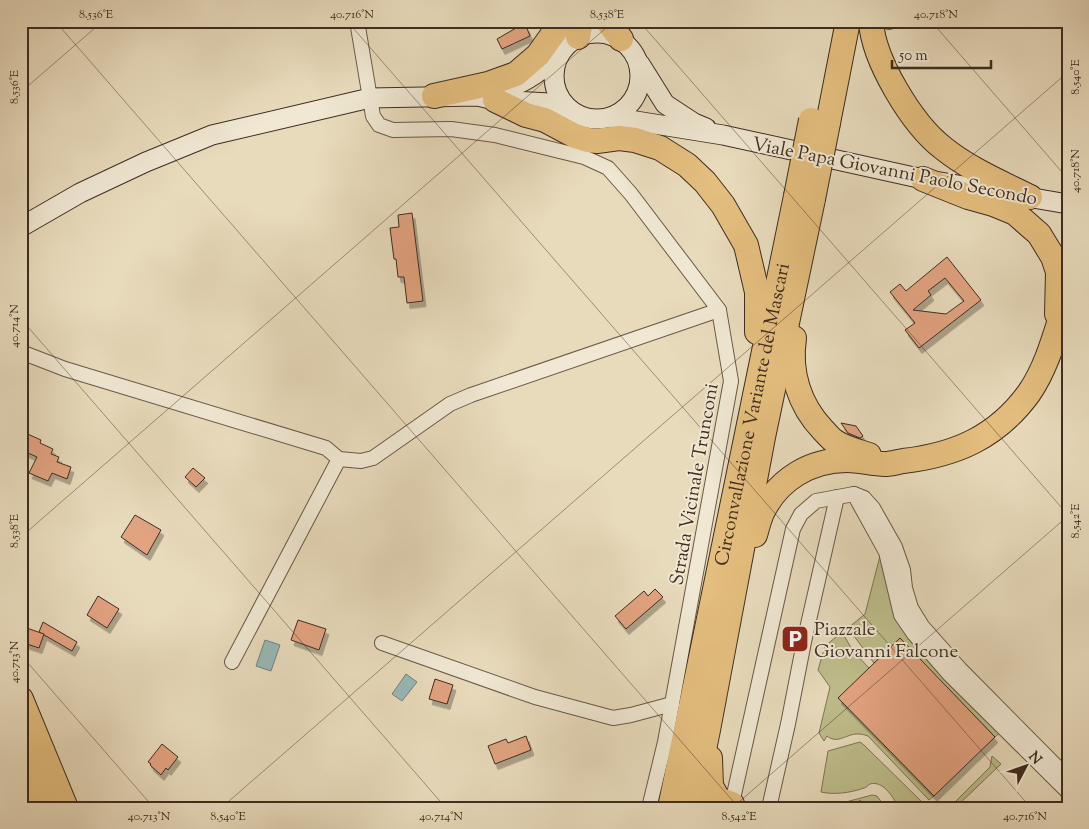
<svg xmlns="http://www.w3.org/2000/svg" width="1089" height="829" font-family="'Sorts Mill Goudy',serif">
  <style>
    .green { fill: #bebd8b; stroke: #7e7456 }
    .water { fill: #98b9b7; stroke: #74817b }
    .building { fill: #e2a380; stroke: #3f2c20; fill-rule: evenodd; filter: url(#shadow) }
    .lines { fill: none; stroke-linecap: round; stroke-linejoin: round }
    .street-casing { stroke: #695847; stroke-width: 16 }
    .secondary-casing { stroke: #3f2c20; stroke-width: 21 }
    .highway-casing { stroke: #3f2c20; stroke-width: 26 }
    .street { stroke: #f0e8d3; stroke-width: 14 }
    .secondary { stroke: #f0e8d3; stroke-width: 19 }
    .highway { stroke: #e4be7e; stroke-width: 24 }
    .highway-bridge-casing { stroke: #3f2c20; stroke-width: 26; stroke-linecap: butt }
    .highway-bridge { stroke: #e4be7e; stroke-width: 24 }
    .ticks { fill: none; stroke: #3f2c20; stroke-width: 1; stroke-opacity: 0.45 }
    .labels { text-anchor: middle; stroke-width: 4; stroke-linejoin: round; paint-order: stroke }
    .street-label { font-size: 19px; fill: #3f2c20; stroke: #f0e8d3 }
    .poi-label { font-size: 19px; fill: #3f2c20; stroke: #f0e8d3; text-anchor: start }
    .neatline { fill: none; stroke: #3f2c20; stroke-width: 2 }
    .ticks-label { font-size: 12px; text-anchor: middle; fill: #3f2c20 }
  </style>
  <defs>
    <filter id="shadow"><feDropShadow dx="3" dy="5.5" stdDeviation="0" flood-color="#0004"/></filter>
  </defs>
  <rect width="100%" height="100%" fill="#e8dbbc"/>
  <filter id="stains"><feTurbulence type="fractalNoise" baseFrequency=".004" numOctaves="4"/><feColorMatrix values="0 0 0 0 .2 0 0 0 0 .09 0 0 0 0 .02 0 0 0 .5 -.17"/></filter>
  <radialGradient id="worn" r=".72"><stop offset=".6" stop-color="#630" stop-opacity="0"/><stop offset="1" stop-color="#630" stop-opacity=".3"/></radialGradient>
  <g class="green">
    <path d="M 880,556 L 1002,731 L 995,737 L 900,639 L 874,663 L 848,628 L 865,614 Z"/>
    <path d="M 842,632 L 853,651 L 869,668 L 839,698 L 934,796 L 929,800 L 868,736 C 865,735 862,734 859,734 C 847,733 838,745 827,736 L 824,741 L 819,733 L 830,687 L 818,670 L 825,646 Z"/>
    <path d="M 860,742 L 864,745 L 925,805 L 923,808 L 899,808 C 894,799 884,780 870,784 C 868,785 866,788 864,788 C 850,793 834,795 821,792 L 828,751 Z"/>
    <path d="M 992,756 L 1001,764 L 955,808 L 949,808 L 990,767 Z"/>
    <path d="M 872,795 L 877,796 L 886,808 L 869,808 L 860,800 L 853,808 L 818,808 L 819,802 L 831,806 Z"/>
  </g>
  <g class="water">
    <path d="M 265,640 L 280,645 L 271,671 L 256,666 Z"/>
    <path d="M 406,674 L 417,682 L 402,701 L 392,694 Z"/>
  </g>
  <g class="building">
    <path d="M 526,26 L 530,36 L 502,49 L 497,39 L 516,28 Z"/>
    <path d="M 412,213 L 423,301 L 407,303 L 404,277 L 398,277 L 396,259 L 394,259 L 390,228 L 399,227 L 398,215 Z"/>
    <path d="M 947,257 L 981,300 L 919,348 L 905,330 L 915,323 L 890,292 L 900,284 L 906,291 ZM 945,278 L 964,301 L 946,314 L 913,310 L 931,295 L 928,291 Z"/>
    <path d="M 841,423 L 856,426 L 863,436 L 860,438 L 848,433 Z"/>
    <path d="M 21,431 L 41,440 L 40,443 L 53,449 L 51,454 L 59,457 L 57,462 L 71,467 L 67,479 L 52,473 L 48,481 L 29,473 L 37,457 L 21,450 Z"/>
    <path d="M 193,468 L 205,478 L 196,487 L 185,477 Z"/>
    <path d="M 135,515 L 161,530 L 147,555 L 121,537 Z"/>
    <path d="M 655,589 L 663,597 L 626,629 L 615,616 L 644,591 L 648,596 Z"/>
    <path d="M 98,596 L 119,609 L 107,628 L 87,615 Z"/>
    <path d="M 298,620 L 326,629 L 319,650 L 291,640 Z"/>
    <path d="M 43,622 L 77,642 L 72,651 L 39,632 Z"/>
    <path d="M 21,626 L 44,634 L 39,648 L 21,642 Z"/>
    <path d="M 900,638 L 995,737 L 934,796 L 838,698 Z"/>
    <path d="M 435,679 L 453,685 L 447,704 L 429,699 Z"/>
    <path d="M 526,736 L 531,750 L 495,764 L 488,746 L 506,739 L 508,743 Z"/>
    <path d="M 162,744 L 178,757 L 168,770 L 166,768 L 161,775 L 150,765 L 151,764 L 148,762 Z"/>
  </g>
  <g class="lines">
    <defs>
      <g id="street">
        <path d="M 357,21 L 373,116 L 379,125 L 393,130 L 451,129 L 495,135 L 584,157 L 608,168 L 631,194 L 719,310 L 731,381 L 665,742 L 649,808"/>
        <path d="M 889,22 L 889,21"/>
        <path d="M 21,352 L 65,369 L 326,448 L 339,459 L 361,461 L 373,458 L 450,404 L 471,395 L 719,310"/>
        <path d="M 854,494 L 886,552 L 901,615 L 914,634 L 949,674 L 1068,792"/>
        <path d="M 382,643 L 535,697 L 613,718 L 631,715 L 672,704"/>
        <path d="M 232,662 L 339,459"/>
        <path d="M 731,808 L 793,529 L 801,514 L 816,501 L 854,494 L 864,498 L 873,508 L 895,547 L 903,570 L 905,588 L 911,608 L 922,626 L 960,669 L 1068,778"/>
        <path d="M 769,808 L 788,724 L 804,642 L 837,497"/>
      </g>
      <g id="secondary">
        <circle cx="597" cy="76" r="43"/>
        <path d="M 640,64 L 665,104 L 694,123 L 706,128"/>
        <path d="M 509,87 C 528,82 544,68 559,55"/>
        <path d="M 611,117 L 723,135 L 923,179 L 1068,204"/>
        <path d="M 21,227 L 80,193 L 146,162 L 212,135 L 370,98 L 477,96 L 495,100 L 549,103 L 569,109"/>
      </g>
      <g id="highway">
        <path d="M 607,21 L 621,39"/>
        <path d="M 871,21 C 873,60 912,124 943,148 C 969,169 1000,182 1030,197"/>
        <path d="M 578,37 L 581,21"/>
        <path d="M 434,96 L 488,84 L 516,74 L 538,55 L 558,27 L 560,21"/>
        <path d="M 495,100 L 526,115 L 545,120 L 575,136 L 588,140 L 597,141 L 619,138 L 635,140 L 660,148 L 687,165 L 705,182 L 723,205 L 746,245 L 757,292 L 757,332"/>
        <path d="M 828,123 L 848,21"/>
        <path d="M 923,179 L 968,197 L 993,204 L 1015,213 L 1039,234 L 1053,257 L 1058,272 L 1057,314"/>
        <path d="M 794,338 C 789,372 799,405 823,430 C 826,433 830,438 834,441 C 844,448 857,451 869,455"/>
        <path d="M 755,535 C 757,528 759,520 762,513 C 778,479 811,460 847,460 C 860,460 872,464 885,464 C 891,464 897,462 903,461 C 956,455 997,437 1029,393 C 1049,364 1057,327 1068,295"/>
        <path d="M 21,699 L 66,808"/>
        <path d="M 21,753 L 45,808"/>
        <path d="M 710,758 L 711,786 L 718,799 L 732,804"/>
        <path id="s1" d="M 670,808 L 796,196"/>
        <path d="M 692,808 L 708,730 L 763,437 L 813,199"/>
      </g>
    </defs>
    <use href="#street" class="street-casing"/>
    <use href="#secondary" class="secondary-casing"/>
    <use href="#highway" class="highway-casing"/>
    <use href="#street" class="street"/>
    <use href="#secondary" class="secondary"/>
    <use href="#highway" class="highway"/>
    <defs>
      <g id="highway-bridge">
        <path d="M 796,196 L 811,120"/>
        <path d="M 813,199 L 828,123"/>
      </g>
    </defs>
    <use href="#highway-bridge" class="highway-bridge-casing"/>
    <use href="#highway-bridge" class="highway-bridge"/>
  </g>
  <path class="ticks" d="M 55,21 L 739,808M 347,21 L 1031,808M 639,21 L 1068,515M 931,21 L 1068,179M 21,92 L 103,21M 21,319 L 446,808M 21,537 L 614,21M 21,655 L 154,808M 221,808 L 1068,72M 732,808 L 1068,516"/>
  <defs>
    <symbol id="parking-square" viewBox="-11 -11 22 22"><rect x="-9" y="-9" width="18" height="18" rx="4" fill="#8f2418" stroke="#f0e8d3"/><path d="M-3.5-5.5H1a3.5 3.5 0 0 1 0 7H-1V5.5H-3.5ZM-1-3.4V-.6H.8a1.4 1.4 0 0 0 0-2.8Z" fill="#fff"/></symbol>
  </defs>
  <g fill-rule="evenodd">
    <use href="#parking-square" x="779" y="623" width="32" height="32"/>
  </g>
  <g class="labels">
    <g class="street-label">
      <text transform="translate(895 170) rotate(11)" y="7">Viale Papa Giovanni Paolo Secondo</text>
      <text dy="7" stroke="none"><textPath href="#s1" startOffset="402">Circonvallazione Variante del Mascari</textPath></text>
      <text transform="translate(693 484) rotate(-80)" y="7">Strada Vicinale Trunconi</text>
    </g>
    <g class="poi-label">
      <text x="814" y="635">Piazzale<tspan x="814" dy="22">Giovanni Falcone</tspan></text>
    </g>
  </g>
  <rect width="1089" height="829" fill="none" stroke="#e8dbbc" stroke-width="55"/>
  <g transform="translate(1026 766) rotate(49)" stroke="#f0e8d3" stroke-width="4" paint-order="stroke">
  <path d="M0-4L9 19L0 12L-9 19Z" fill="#3f2c20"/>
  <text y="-8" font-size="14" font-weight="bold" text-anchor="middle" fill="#3f2c20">N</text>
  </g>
  <path d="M892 60v8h99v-8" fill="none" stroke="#3f2c20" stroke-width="2.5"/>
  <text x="899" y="60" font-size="15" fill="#3f2c20" stroke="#f0e8d3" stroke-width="4" paint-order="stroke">50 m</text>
  <rect x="28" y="28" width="1034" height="774" class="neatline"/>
  <g class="ticks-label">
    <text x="96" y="18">8.536°E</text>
    <text x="352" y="18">40.716°N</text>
    <text x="607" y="18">8.538°E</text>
    <text x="936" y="18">40.718°N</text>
    <text transform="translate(1075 77) rotate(-90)" y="4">8.540°E</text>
    <text transform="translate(14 87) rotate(-90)" y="4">8.536°E</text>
    <text transform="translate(1075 171) rotate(-90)" y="4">40.718°N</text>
    <text transform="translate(14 326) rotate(-90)" y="4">40.714°N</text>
    <text transform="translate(1075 521) rotate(-90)" y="4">8.542°E</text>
    <text transform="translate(14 531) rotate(-90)" y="4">8.538°E</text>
    <text transform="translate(14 662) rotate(-90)" y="4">40.713°N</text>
    <text x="149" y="820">40.713°N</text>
    <text x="228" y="820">8.540°E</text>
    <text x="441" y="820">40.714°N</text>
    <text x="739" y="820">8.542°E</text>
    <text x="1025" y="820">40.716°N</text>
  </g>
  <rect width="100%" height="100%" filter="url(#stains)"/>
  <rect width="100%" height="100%" fill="url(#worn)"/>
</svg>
